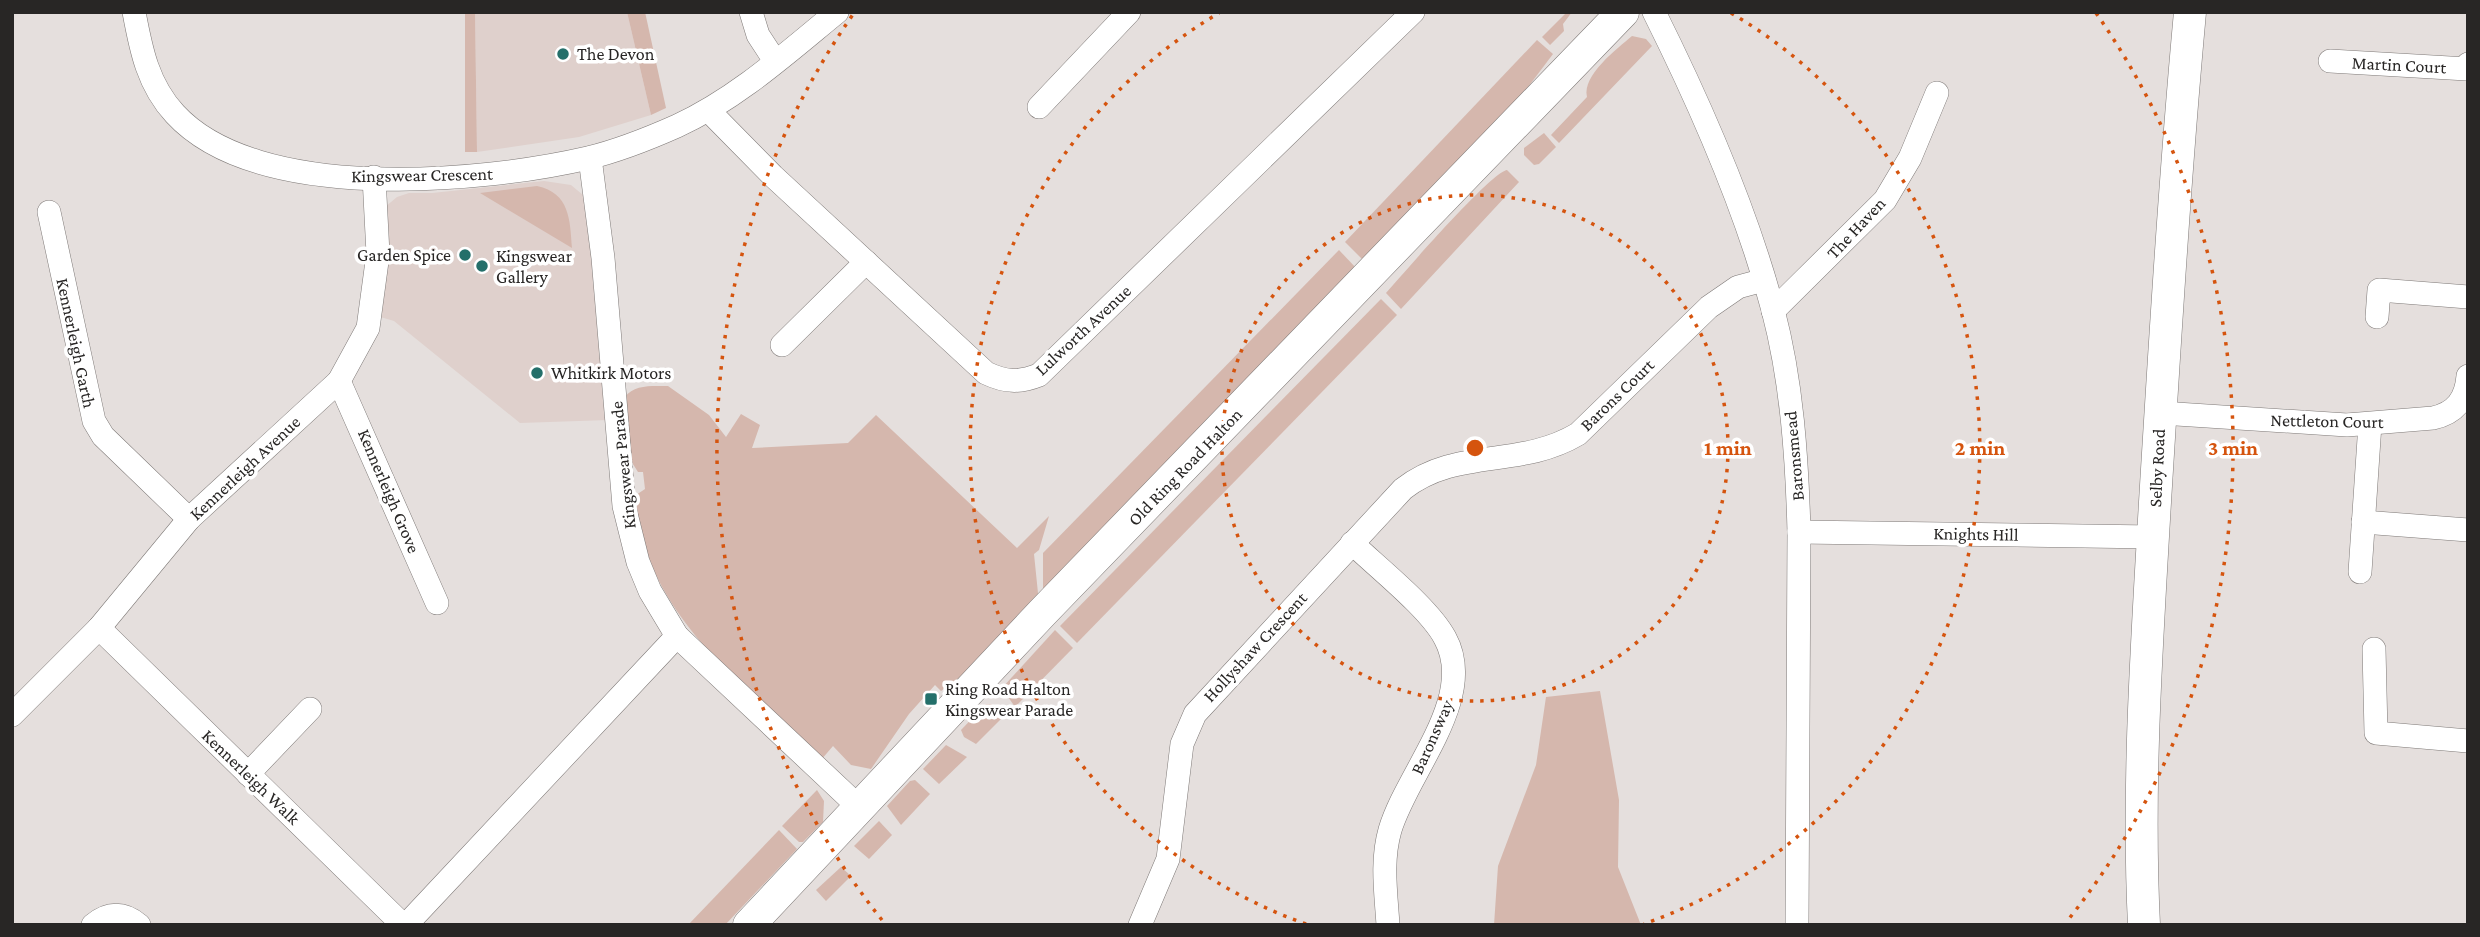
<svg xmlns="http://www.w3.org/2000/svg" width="2480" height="937" font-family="'Crimson Pro',serif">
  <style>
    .built { fill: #dfd0cc }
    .green { fill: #d5b7ad }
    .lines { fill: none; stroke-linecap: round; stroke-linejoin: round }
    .minor-casing { stroke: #7e7977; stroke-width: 24 }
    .secondary-casing { stroke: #7e7977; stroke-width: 33 }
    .minor { stroke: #fff; stroke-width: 23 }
    .secondary { stroke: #fff; stroke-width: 32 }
    .ring { fill: none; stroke: #d5540e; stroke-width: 3.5; stroke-dasharray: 3.5 7 }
    .poi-dot { fill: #246f6a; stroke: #fff; stroke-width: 2.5 }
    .labels { text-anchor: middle; stroke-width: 7; stroke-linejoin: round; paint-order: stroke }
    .poi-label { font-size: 18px; fill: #282625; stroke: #fff; text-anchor: start }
    .street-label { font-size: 18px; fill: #282625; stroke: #fff }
    .centre { fill: #d5540e; stroke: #fff; stroke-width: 3.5 }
    .ring-label { font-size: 21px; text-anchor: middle; font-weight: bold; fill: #d5540e; stroke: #fff; stroke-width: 7; stroke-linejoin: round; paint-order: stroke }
  </style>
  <rect width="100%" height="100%" fill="#e5dfdd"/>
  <g class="built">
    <path d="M 475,12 L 627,12 L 651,115 L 579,137 L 477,152 Z"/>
    <path d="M 544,181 L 571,185 L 583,195 L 588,208 L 608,420 L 520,423 L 394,321 L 377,316 L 385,207 L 397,197 L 409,193 L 432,193 Z"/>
  </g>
  <g class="green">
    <path d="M 465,12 L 475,12 L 477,152 L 465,152 Z"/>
    <path d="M 627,12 L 645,12 L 666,108 L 651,115 Z"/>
    <path d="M 1567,12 L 1572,12 L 1563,24 L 1564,31 L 1550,45 L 1542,37 Z"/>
    <path d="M 1632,36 L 1646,39 L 1652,46 L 1559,143 L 1551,135 L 1587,97 C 1582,75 1617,49 1632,36 Z"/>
    <path d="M 1537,40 L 1553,54 L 1525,91 L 1364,261 L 1345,242 Z"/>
    <path d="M 1544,133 L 1556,147 L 1539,164 L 1534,165 L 1524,155 L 1524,148 Z"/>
    <path d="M 1507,170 L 1519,182 L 1401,309 L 1386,293 C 1403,274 1490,173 1507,170 Z"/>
    <path d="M 537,186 C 570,193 570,220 572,248 L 480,193 Z"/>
    <path d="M 1339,250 L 1357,269 L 1043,594 L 1043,553 Z"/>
    <path d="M 1381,299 L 1397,315 L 1077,643 L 1060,626 Z"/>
    <path d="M 668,386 L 709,415 L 726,437 L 741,414 L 760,425 L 752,448 L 848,443 L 876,415 L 1017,548 L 1049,516 L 1039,550 L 1034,554 L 1039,603 L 967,672 L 941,691 L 935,685 L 909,714 L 871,769 L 851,765 L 833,746 L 821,760 C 746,686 640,611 636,495 L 645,489 L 643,472 L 638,472 L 631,461 L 625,397 C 634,384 653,386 668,386 Z"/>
    <path d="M 1055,630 L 1073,648 L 1015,707 L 1002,688 Z"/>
    <path d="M 1600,691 L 1619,800 L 1618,867 L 1641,925 L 1494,925 L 1498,866 L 1536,765 L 1546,697 Z"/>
    <path d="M 986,704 L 991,704 L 1004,716 L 976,744 L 964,737 L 961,730 Z"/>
    <path d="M 946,745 L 967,757 L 939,784 L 923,769 Z"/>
    <path d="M 915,780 L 930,794 L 901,825 L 887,806 L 910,781 Z"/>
    <path d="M 817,790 L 824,801 L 823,822 L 803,842 L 799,842 L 782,826 Z"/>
    <path d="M 879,821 L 892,835 L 869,859 L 854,846 Z"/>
    <path d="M 779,830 L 797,849 L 725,925 L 688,925 Z"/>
    <path d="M 841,867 L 851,876 L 826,901 L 816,890 Z"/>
  </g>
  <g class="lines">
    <defs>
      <g id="minor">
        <path d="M 134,12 C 141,50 148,85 175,114 C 257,203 480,183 588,158 C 617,151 650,138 677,126 C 736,99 787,53 837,12"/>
        <path d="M 751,12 L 758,35 L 775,61"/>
        <path d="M 1654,12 C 1701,106 1746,208 1773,310 C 1792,382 1797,458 1799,532 L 1797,925"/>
        <path d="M 2330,61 L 2467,69 L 2468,64"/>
        <path d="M 1039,107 L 1129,12"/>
        <path d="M 709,111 L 773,176 L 986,373 C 1005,382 1019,383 1039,375 L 1413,12"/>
        <path d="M 590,158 L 603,258 L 624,506 L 638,562 L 650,591 L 677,636 L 861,809"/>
        <path d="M 49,212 L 94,421 L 103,436 L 189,519"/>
        <path d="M 1773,311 L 1885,200 L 1910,158 L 1937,93"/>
        <path d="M 2377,317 L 2379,290 L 2468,297"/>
        <path d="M 782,345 L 866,262"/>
        <path d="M 339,381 L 437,603"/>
        <path d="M 2161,413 L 2347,425 L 2433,418 C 2456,413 2466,399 2468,376"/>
        <path d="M 2363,522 L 2468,530"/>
        <path d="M 1799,532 L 2153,537"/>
        <path d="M 1352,543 C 1378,568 1429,608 1445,638 C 1478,698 1407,772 1390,830 C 1381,861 1386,893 1388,925"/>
        <path d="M 2360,572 L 2370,424"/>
        <path d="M 99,628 L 403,925"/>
        <path d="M 2374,649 L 2376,733 L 2468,741"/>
        <path d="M 12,715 L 99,628 L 189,519 L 339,381 L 368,328 L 378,254 L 374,177"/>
        <path d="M 248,774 L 310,709"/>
        <path d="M 93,925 C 108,912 124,912 139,925"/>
        <path d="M 406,925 L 677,636"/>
        <path d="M 1140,925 L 1168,859 L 1182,744 L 1195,714 L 1403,489 C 1457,447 1519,469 1578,434 L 1709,307 L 1738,287 L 1764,280"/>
      </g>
      <g id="secondary">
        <path d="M 749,925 L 1042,613 L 1623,12"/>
        <path d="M 2144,925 C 2137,784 2147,642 2155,502 C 2165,339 2175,175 2190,12"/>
      </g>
    </defs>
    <use href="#minor" class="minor-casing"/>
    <use href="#secondary" class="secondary-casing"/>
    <use href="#minor" class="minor"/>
    <use href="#secondary" class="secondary"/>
  </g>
  <g class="ring">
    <circle cx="1475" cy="448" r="253"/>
    <path d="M1306 924A505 505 0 0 1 1219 13M1731 13A505 505 0 0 1 1644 924"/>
    <path d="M882 920A758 758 0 0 1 854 13M2096 13A758 758 0 0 1 2068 920"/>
  </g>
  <g class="poi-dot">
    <circle cx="563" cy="54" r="7"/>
    <circle cx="465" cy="255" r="7"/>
    <circle cx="482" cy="266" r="7"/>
    <circle cx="537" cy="373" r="7"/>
    <rect x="924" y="692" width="14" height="14" rx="3.5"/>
  </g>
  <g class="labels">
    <g class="poi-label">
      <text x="577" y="60">The Devon</text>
      <text x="451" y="261" text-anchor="end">Garden Spice</text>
      <text x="496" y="262">Kingswear<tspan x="496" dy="21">Gallery</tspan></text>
      <text x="551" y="379">Whitkirk Motors</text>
      <text x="945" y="695">Ring Road Halton<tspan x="945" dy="21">Kingswear Parade</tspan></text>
    </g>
    <g class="street-label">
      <text transform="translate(2399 65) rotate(3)" y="6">Martin Court</text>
      <text transform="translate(422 175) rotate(-1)" y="6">Kingswear Crescent</text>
      <text transform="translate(1856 228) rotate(-47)" y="6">The Haven</text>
      <text transform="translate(1083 330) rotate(-43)" y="6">Lulworth Avenue</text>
      <text transform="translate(76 343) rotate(78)" y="6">Kennerleigh Garth</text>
      <text transform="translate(1617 395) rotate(-44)" y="6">Barons Court</text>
      <text transform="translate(2327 421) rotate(1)" y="6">Nettleton Court</text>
      <text transform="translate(1794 456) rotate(-95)" y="6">Baronsmead</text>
      <text transform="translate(623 465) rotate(-96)" y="6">Kingswear Parade</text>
      <text transform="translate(1185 467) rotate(-46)" y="6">Old Ring Road Halton</text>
      <text transform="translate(245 468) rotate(-43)" y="6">Kennerleigh Avenue</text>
      <text transform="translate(2157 468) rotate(-87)" y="6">Selby Road</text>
      <text transform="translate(389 491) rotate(67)" y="6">Kennerleigh Grove</text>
      <text transform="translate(1976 534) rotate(1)" y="6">Knights Hill</text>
      <text transform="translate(1255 647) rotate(-47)" y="6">Hollyshaw Crescent</text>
      <text transform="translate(1432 737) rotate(-66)" y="6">Baronsway</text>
      <text transform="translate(251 777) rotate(44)" y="6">Kennerleigh Walk</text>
    </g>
  </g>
  <circle cx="1475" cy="448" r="10" class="centre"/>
  <g class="ring-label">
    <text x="1728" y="455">1 min</text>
    <text x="1980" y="455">2 min</text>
    <text x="2233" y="455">3 min</text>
  </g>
  <rect width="2480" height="937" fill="none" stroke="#282625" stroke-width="28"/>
</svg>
